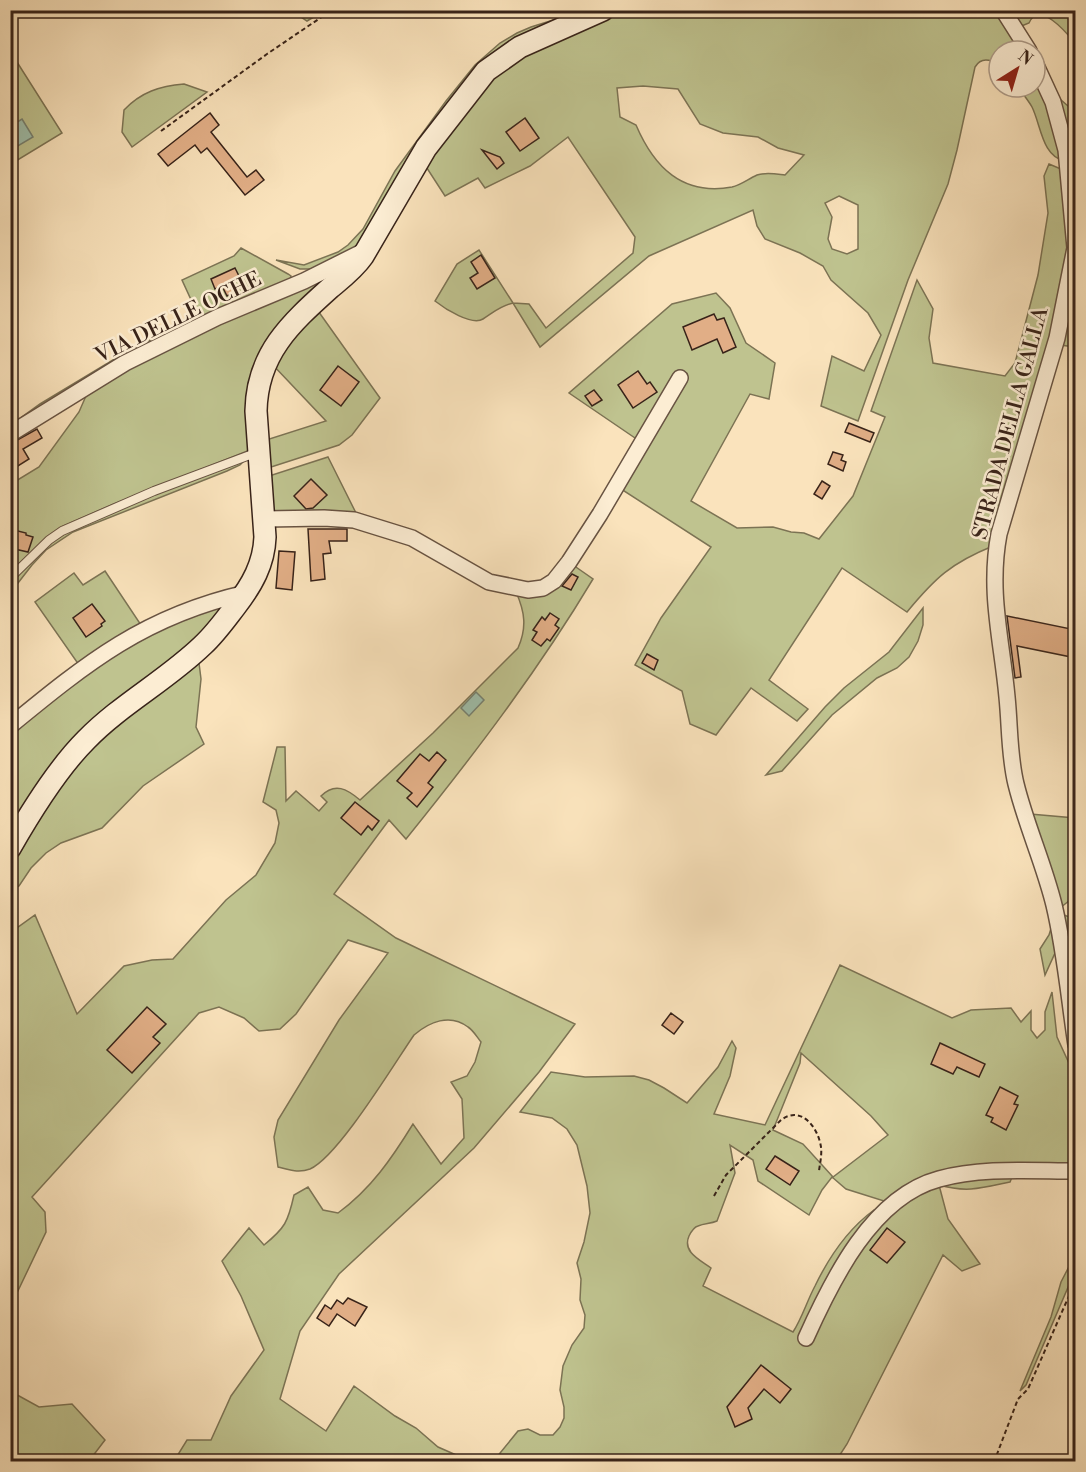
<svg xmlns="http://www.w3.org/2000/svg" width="1086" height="1472" font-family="'Libre Bodoni',serif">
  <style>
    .green { fill: #bfc38f; stroke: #7c7354; stroke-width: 1.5; fill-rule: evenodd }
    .water { fill: #9fbfab; stroke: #768171; stroke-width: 1.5 }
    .building { fill: #e1ae86; stroke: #382319; stroke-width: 1.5 }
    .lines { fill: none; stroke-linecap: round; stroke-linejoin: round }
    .lane-casing { stroke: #685342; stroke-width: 10 }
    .street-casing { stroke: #685342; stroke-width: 18 }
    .secondary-casing { stroke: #382319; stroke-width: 24 }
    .path { stroke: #382319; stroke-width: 2; stroke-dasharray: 4.5 3; stroke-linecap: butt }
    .lane { stroke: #fcedd3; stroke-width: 8 }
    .street { stroke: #fcedd3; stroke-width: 15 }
    .secondary { stroke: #fcedd3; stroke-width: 21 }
    .labels { text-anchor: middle; stroke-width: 5; stroke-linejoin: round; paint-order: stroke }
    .street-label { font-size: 21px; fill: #382319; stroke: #fcedd3 }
  </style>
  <rect width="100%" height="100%" fill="#fae3bc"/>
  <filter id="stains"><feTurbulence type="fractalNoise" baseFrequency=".00333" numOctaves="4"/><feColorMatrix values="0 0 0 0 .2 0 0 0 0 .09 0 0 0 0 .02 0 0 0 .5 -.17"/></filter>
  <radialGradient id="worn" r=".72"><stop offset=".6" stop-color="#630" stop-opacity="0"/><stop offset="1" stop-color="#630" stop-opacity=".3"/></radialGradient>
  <g class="green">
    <path d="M 292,11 L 324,11 L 307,21 Z"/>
    <path d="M 627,11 L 1000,11 L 1026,51 L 999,51 L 999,65 C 990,59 981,57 975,67 L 957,150 L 948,184 L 908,280 L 858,421 L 821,406 L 832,356 L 864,371 L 881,335 L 868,313 L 831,280 L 823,266 L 800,253 L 765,239 L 757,226 L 753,210 L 649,256 L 540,347 L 513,303 C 500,306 494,312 483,319 C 472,326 445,309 435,301 L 457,264 L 479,250 L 513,303 L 529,304 L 546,328 L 633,253 L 635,237 L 568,137 L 530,166 L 485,188 L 478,178 L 445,196 L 423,162 L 506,63 L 615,14 ZM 643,86 L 678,89 L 700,124 L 723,133 L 758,137 L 778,148 L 804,155 L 785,175 C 776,174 766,172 757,175 C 748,179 741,185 732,187 C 682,196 654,167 636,125 L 620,117 L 617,88 ZM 839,196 L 858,205 L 858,249 L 847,254 L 832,249 L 828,239 L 832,217 L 825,203 Z"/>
    <path d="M 1007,11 L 1075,11 L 1075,43 C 1066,32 1039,0 1029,23 L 1019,27 Z"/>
    <path d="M 563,17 L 525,36 L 362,245 L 315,269 L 300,269 L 276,260 L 304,265 L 338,252 L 348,245 L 363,229 L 395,171 L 446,101 L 475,65 L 500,43 L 517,33 L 531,27 Z"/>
    <path d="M 10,51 L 62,133 L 11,164 L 10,164 Z"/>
    <path d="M 1035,69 L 1065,161 C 1042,157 1041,125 1032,107 C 1028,100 1022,93 1018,87 L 1035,87 Z"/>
    <path d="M 184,84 L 207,92 L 132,147 L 122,132 L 124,110 C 141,92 160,86 184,84 Z"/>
    <path d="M 1053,93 L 1075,112 L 1075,183 Z"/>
    <path d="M 1049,164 L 1061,169 L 1071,238 L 1053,335 L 993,546 C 951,563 935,578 907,612 L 842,568 L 769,680 L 808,709 L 797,721 L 751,688 L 716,735 L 690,724 L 682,691 L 635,665 L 661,618 L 711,547 L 621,489 L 686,374 L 679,370 L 638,440 L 569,393 L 672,304 L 716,293 L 730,308 L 746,343 L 775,363 L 769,399 L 750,394 L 691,501 L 737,528 L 773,527 L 791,532 L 804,533 L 819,539 L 853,496 L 885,417 L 871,411 L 917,280 L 933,309 L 929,338 L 933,363 L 1005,376 L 1015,363 L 1038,275 L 1048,213 L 1044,176 Z"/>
    <path d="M 241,248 L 288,274 L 291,276 L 290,280 L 11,428 L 11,425 L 40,404 L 123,354 L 198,315 L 182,280 L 234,256 Z"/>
    <path d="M 351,262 L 284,325 L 250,450 L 114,504 L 61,527 L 47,537 L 11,574 L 11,484 L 39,467 L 79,412 L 89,389 L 115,374 Z"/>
    <path d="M 1075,267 L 1075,347 L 1060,345 Z"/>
    <path d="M 316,308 L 380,398 L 352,435 L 339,445 L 265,469 L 263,441 L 326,421 L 271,363 Z"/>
    <path d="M 328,457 L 358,517 L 269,515 L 266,477 Z"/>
    <path d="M 244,461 L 240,465 L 227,471 L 73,532 L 46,550 L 32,565 L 11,592 L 11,582 L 36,555 L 63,533 L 166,490 Z"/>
    <path d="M 573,565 L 593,579 C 538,671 473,756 406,839 L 389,820 L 334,894 L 396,938 L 575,1024 L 539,1072 L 474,1148 L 339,1274 L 300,1331 L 280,1399 L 326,1431 L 354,1386 L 395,1416 L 416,1428 L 438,1447 L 463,1458 L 482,1461 L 496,1458 L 518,1431 L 528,1429 L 540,1435 L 553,1435 L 560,1427 L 564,1418 L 564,1407 L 560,1390 L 563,1366 L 572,1345 L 584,1328 L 585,1315 L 580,1300 L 581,1279 L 577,1263 L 584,1242 L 590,1213 L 587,1186 L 577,1145 L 567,1129 L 552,1118 L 520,1112 L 551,1072 L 585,1077 L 634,1076 L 649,1080 L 664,1088 L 687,1103 L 718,1067 L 732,1041 L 736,1048 L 730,1076 L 714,1114 L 765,1125 L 840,965 L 952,1018 L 971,1010 L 1011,1008 L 1021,1022 L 1031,1011 L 1031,1030 L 1037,1038 L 1045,1030 L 1045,1012 L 1052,992 L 1057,1037 L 1073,1072 L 1075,1094 L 1075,1156 L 1073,1163 L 1068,1166 C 1029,1166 962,1163 926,1177 C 912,1183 899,1192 887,1202 L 846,1189 L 832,1177 L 822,1190 L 809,1215 L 758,1181 L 753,1160 L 730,1145 L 735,1173 L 717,1221 C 710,1224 705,1223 698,1226 C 694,1227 691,1232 689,1236 C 682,1252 700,1260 711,1268 L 703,1286 L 793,1332 C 802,1318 807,1301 815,1286 C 829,1257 848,1229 874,1210 L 878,1211 C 843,1247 822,1290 801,1336 L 810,1340 C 819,1324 825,1307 834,1290 C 856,1249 891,1198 939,1185 C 963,1178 988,1178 1012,1177 L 1010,1182 C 982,1188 967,1193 939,1185 L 948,1219 L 980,1264 L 962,1271 L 943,1255 L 847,1444 L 836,1461 L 174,1461 L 187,1440 L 211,1440 L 231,1396 L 264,1350 L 241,1296 L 222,1261 L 249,1228 L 264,1245 C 285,1228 288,1222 294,1195 L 308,1187 L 323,1210 L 338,1213 C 371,1189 392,1158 413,1124 L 441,1164 L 464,1138 L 462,1099 L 451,1082 L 467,1076 L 475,1062 L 481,1042 C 477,1037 473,1030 468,1027 C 450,1013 429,1022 414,1035 C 394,1064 338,1157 310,1169 C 299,1173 289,1170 278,1167 L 274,1137 L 278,1120 L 339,1020 L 388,953 L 348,940 L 296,1014 L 280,1029 L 259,1031 L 244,1018 L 219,1007 L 199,1013 L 32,1197 L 45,1212 L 46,1232 L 16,1295 L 11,1303 L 10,1189 L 15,1184 L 10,1180 L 10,933 L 35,915 L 77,1014 L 124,966 L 152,960 L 173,959 L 226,900 L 256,875 L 275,843 L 279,823 L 276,810 L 263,802 L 277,747 L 285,747 L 286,801 L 296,791 L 319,811 L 327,802 L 321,796 C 335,782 347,789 360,800 L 433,733 L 518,648 C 527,628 525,612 516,592 C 549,598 554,591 573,565 ZM 801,1053 L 871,1116 L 888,1135 L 833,1177 L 803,1144 L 773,1130 L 800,1063 Z"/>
    <path d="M 105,571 L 141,625 L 79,665 L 35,602 L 74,573 L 83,585 Z"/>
    <path d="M 236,600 L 214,628 L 100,721 L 11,839 L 11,731 L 140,635 Z"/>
    <path d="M 923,608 L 923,625 L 918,641 L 909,657 L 897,668 L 877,678 L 832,715 L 782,771 L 766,775 L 825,707 L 844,688 L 889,652 Z"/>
    <path d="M 198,655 L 201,679 L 196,727 L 204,744 L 143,786 L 102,828 L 61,843 L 46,853 L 31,868 L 19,886 L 11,891 L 10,857 L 73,762 Z"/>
    <path d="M 1030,814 L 1075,818 L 1075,896 L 1060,908 Z"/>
    <path d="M 1061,914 L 1075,919 L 1075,1010 Z"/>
    <path d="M 1053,922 L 1055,953 L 1045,975 L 1040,949 L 1049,935 Z"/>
    <path d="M 1075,1255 L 1075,1271 L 1026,1385 L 1020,1391 L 1051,1317 L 1061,1282 Z"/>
    <path d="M 10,1391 L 39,1407 L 72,1404 L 105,1440 L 89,1461 L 11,1461 Z"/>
  </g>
  <g class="water">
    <path d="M 22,119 L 33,137 L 11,150 L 11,126 Z"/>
    <path d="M 476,692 L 484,700 L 469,716 L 461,708 Z"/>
  </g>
  <g class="building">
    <path d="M 210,113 L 219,125 L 211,132 L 247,177 L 256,170 L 264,180 L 245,195 L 207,148 L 201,153 L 195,145 L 168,166 L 158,154 Z"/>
    <path d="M 525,118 L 539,138 L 520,151 L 506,132 Z"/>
    <path d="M 482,150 L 500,157 L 504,163 L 497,169 Z"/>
    <path d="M 481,255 L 495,278 L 477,289 L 470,278 L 478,273 L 471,262 Z"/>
    <path d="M 235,268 L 240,278 L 234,281 L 238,290 L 227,296 L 222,286 L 215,289 L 211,279 Z"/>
    <path d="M 714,314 L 717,320 L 724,318 L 736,347 L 723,353 L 717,339 L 692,350 L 683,327 Z"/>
    <path d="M 338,366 L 359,382 L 341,406 L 320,390 Z"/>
    <path d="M 638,371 L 647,384 L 650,382 L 657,392 L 633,408 L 618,385 Z"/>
    <path d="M 594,390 L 602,400 L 592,406 L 585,396 Z"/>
    <path d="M 849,423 L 874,433 L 870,442 L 845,432 Z"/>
    <path d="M 37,429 L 42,438 L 23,449 L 29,459 L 10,471 L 10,444 Z"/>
    <path d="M 833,452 L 843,455 L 841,460 L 846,462 L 843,471 L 828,464 Z"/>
    <path d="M 311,479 L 327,495 L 313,508 L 306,509 L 294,496 Z"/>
    <path d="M 822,481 L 830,486 L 822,499 L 814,494 Z"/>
    <path d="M 10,529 L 26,533 L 26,535 L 33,537 L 28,552 L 10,548 Z"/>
    <path d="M 308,529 L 347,529 L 347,541 L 329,541 L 331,553 L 323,554 L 325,579 L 311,581 Z"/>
    <path d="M 279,551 L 295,552 L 292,590 L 276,588 Z"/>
    <path d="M 572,574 L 578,577 L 571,590 L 562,586 Z"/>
    <path d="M 92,604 L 105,621 L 101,624 L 102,626 L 86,637 L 73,618 Z"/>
    <path d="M 550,613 L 559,619 L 555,625 L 559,628 L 550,641 L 547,639 L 541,646 L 532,640 L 537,632 L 533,630 L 542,617 L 545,620 Z"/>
    <path d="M 1007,616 L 1076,630 L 1076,658 L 1017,646 L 1021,677 L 1015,678 Z"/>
    <path d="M 647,654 L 658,660 L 654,670 L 642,663 Z"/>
    <path d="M 437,752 L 446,760 L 428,783 L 433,787 L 417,807 L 407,798 L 412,793 L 397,781 L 420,754 L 429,761 Z"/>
    <path d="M 355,802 L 379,821 L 372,830 L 368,826 L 361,835 L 341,818 Z"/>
    <path d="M 147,1007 L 166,1024 L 153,1037 L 160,1043 L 132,1073 L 107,1050 Z"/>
    <path d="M 671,1013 L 683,1022 L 674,1034 L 662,1025 Z"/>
    <path d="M 940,1043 L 985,1064 L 979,1077 L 957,1067 L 953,1074 L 931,1064 Z"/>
    <path d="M 1000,1087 L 1018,1096 L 1014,1104 L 1018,1105 L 1006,1130 L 991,1122 L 993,1118 L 986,1115 Z"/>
    <path d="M 775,1156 L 799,1171 L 790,1185 L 766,1169 Z"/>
    <path d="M 887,1228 L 905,1242 L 887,1263 L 870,1250 Z"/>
    <path d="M 348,1298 L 367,1307 L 355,1326 L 337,1314 L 329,1326 L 317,1318 L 325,1305 L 331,1309 L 337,1300 L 343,1304 Z"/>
    <path d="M 761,1365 L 791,1389 L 780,1403 L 764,1389 L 748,1408 L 752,1419 L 735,1427 L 727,1407 Z"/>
  </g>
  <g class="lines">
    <defs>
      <path id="lane" d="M 10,578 L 49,540 L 62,531 L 154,491 L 258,452"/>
      <g id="street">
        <path d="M 1003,10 L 1029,51"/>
        <path d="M 1035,63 L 1053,102 L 1066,150 L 1075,248 L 1057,338 L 999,534 C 988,592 1002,641 1007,697 C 1010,726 1009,756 1016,784 C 1026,825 1044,864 1054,905 C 1065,951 1069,999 1076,1045"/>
        <path d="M 10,434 L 125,363 L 218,317 L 304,281 L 364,251"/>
        <path d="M 265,519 L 324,518 L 354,520 L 412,538 L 489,582 L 528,590 L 543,588 L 554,581 L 569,562 L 600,514 L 680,378"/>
        <path d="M 10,726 C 88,662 145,616 246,593"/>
        <path d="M 806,1338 C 832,1280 872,1197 939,1179 C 981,1167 1032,1171 1076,1171"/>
      </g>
      <path id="secondary" d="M 10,848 C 30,813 58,768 86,740 C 121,704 167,680 203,645 C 215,634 225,620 235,607 C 252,585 264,564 265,537 L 256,411 C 257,354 290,324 330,288 C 342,278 354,269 363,256 L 426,148 L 486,71 L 520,47 L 603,10"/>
    </defs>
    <use href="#lane" class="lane-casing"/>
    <use href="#street" class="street-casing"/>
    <use href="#secondary" class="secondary-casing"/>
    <g class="path">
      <path d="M 161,131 L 267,54 L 332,10"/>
      <path d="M 714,1196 L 726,1175 L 781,1120 C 801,1105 818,1127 821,1147 C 822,1155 820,1163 819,1171"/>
      <path d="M 994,1462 L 1018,1399 L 1028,1389 L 1076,1280"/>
    </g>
    <use href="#lane" class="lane"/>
    <use href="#street" class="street"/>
    <use href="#secondary" class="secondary"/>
  </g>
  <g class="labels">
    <g class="street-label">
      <text transform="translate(178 317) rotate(-26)" y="7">VIA DELLE OCHE</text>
      <text transform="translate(1010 423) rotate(-75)" y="7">STRADA DELLA GALLA</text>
    </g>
  </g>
  <rect width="1086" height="1472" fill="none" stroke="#fae3bc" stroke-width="36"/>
  <rect x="12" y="12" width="1062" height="1448" fill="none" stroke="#382319" stroke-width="3"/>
  <rect x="18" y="18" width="1050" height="1436" fill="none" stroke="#382319" stroke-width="1.5"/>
  <g transform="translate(1017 69) rotate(37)"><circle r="28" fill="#fcedd3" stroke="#ae9c89" stroke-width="1.5"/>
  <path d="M0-4.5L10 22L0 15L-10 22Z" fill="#8f2418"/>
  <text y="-9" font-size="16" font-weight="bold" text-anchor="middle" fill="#382319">N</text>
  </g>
  <rect width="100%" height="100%" filter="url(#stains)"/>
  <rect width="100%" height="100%" fill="url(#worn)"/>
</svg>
